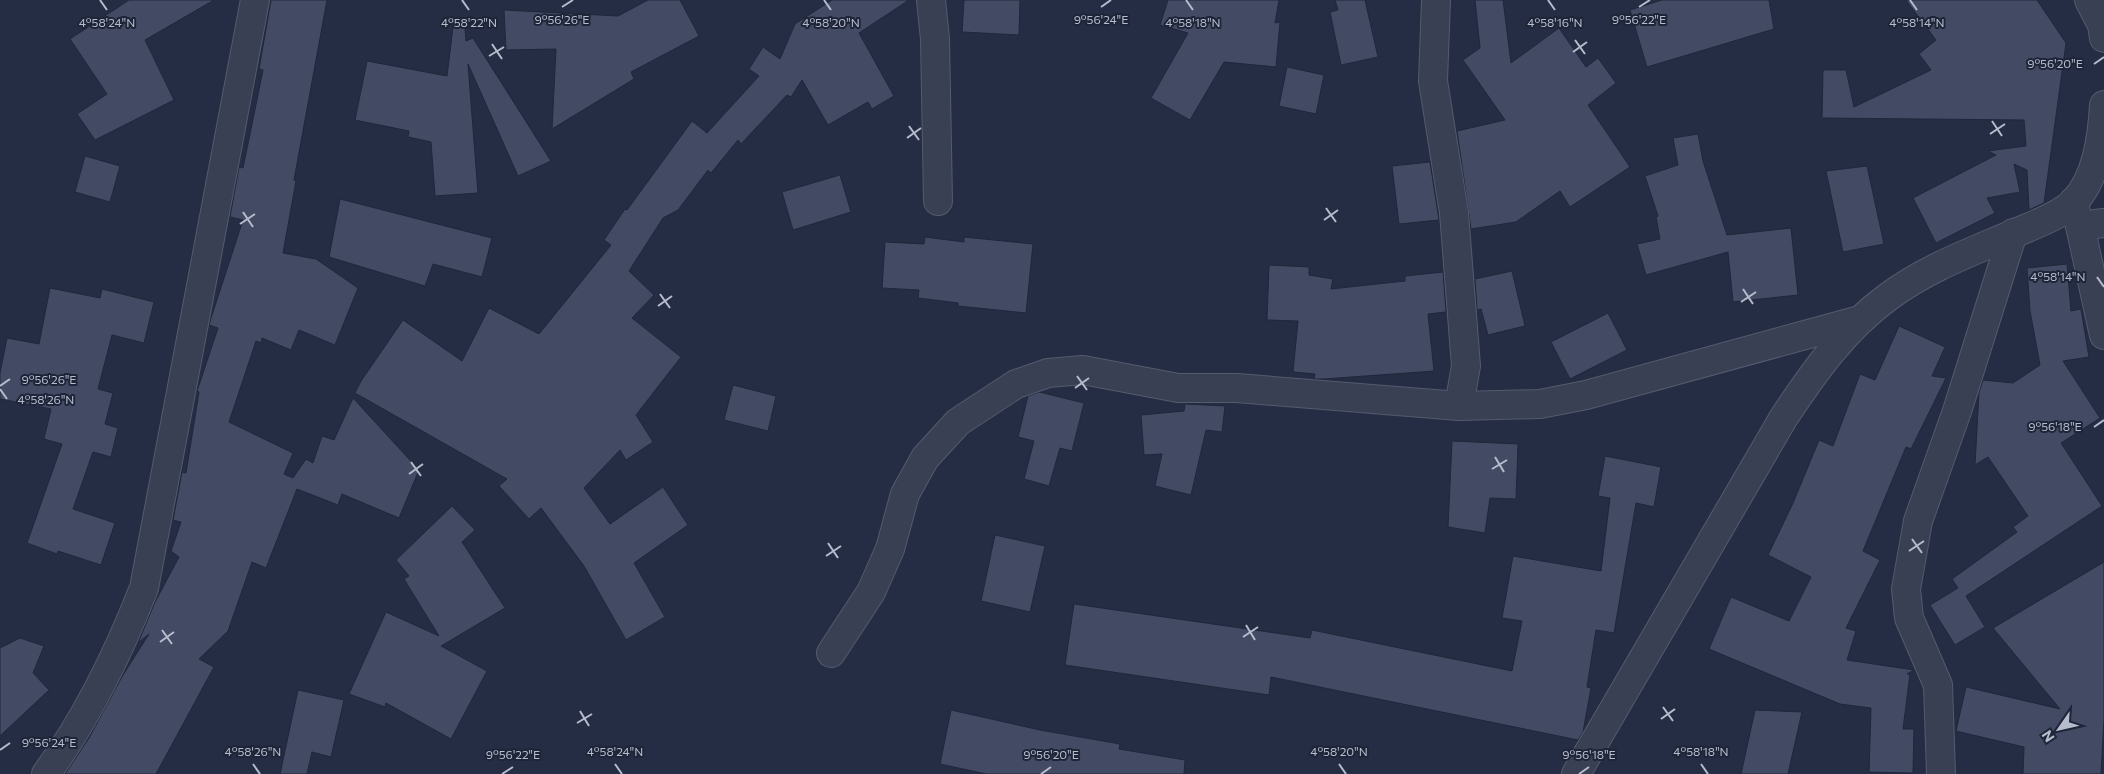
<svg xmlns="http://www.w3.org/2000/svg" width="2104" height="774" font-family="Commissioner,sans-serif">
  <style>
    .building { fill: #424a64; stroke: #20273b }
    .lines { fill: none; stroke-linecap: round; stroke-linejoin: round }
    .minor-casing { stroke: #555b6e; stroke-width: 30 }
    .minor { stroke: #3a4053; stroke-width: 28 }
    .ticks { fill: none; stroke: #b7bccd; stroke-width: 2 }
    .ticks-label { font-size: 12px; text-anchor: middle; fill: #b7bccd; stroke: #1e2539; stroke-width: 4; stroke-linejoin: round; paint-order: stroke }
  </style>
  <rect width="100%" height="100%" fill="#252d44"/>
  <g class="building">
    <path d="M 129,0 L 214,0 L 145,40 L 174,100 L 95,140 L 77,114 L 107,94 L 70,39 Z"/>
    <path d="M 271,0 L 327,0 L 294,180 L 296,181 L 283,253 L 316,259 L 358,288 L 335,345 L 299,330 L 291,350 L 262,338 L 261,343 L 256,341 L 229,422 L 293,453 L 284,474 L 293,478 L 306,459 L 313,463 L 322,436 L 334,440 L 353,398 L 419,470 L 399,518 L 342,494 L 338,505 L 297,489 L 266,568 L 252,562 L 228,631 L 199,659 L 214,667 L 156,774 L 65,774 L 89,738 L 123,675 L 149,634 L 138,643 L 155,602 L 179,557 L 171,551 L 181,522 L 173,520 L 182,472 L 186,473 L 199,392 L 197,391 L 218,328 L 209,325 L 211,318 L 243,220 L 230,217 L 239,167 L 243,168 L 263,70 L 259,69 Z"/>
    <path d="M 648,0 L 680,0 L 699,36 L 631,72 L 634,79 L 552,129 L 556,49 L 506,50 L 504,10 L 618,16 Z"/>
    <path d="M 832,0 L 909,0 L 859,33 L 894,96 L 872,109 L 868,102 L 828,125 L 802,80 L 791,97 L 787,95 L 741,144 L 738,140 L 711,173 L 708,170 L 678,210 L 663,218 L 629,271 L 654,295 L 632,318 L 681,357 L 636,415 L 653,442 L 626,460 L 620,450 L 584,488 L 610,524 L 663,487 L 688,525 L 634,563 L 665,617 L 626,640 L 584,566 L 541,508 L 529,519 L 499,486 L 507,479 L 355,393 L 361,381 L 403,320 L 462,361 L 489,308 L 539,334 L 611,245 L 604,240 L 625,209 L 627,210 L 692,121 L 707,133 L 759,76 L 749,69 L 763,47 L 780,59 L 795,24 Z"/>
    <path d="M 964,0 L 1020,0 L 1019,35 L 962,32 Z"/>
    <path d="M 1168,0 L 1279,0 L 1275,23 L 1280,22 L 1276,67 L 1224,62 L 1190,120 L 1151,98 L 1188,33 L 1160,25 Z"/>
    <path d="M 1335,0 L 1365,0 L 1378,57 L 1341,65 L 1330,12 L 1338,10 Z"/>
    <path d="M 1475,0 L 1503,0 L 1511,63 L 1559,28 L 1586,67 L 1598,58 L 1616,83 L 1588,105 L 1630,167 L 1570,207 L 1560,191 L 1516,222 L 1471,229 L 1457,131 L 1505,120 L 1463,60 L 1480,48 Z"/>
    <path d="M 1662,0 L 1769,0 L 1774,29 L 1647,67 L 1630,10 Z"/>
    <path d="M 1906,0 L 2037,0 L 2066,43 L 2044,203 L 2029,210 L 2027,170 L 2014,164 L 2020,192 L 1987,198 L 1995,213 L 1936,243 L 1913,198 L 1996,155 L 1988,151 L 2026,146 L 2024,120 L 1822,118 L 1823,70 L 1846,70 L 1854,107 L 1931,70 L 1919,54 L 1936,40 Z"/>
    <path d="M 453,27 L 465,27 L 466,41 L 473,38 L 551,161 L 518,176 L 468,64 L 478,193 L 435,196 L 431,142 L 408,137 L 409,131 L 355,120 L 367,61 L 447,76 Z"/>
    <path d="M 1287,67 L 1324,75 L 1316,114 L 1279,106 Z"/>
    <path d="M 1698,134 L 1703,161 L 1727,235 L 1791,228 L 1798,295 L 1733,302 L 1728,252 L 1646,275 L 1637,244 L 1660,239 L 1656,217 L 1658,216 L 1645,176 L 1678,165 L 1673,138 Z"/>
    <path d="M 85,156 L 120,166 L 110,202 L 75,192 Z"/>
    <path d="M 1430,162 L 1439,220 L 1399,224 L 1392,166 Z"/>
    <path d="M 1867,166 L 1884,244 L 1843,252 L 1826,171 Z"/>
    <path d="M 840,175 L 851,212 L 793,230 L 782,192 Z"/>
    <path d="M 340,199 L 492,238 L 482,277 L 433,264 L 425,286 L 329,257 Z"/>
    <path d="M 925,237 L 964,242 L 964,237 L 1033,244 L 1026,313 L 958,306 L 958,303 L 918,298 L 919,290 L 882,288 L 885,242 L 924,244 Z"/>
    <path d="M 2067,264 L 2071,311 L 2081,309 L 2089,357 L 2063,361 L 2100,418 L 2061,443 L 2102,506 L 1966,596 L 1985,627 L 1955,645 L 1930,605 L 1958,588 L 1952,579 L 2017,532 L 2013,527 L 2028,516 L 1988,457 L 1975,465 L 1979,392 L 1983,380 L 2013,383 L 2040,365 L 2030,311 L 2027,268 Z"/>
    <path d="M 1269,265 L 1309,267 L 1309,275 L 1333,279 L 1331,289 L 1405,281 L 1405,276 L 1443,272 L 1446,312 L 1428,314 L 1434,371 L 1324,379 L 1314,379 L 1315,374 L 1293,372 L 1298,321 L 1267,320 Z"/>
    <path d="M 1512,271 L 1525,326 L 1488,335 L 1481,309 L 1477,310 L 1475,279 Z"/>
    <path d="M 50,288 L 100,298 L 102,289 L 154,302 L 144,343 L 112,335 L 98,389 L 113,393 L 105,424 L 118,428 L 111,457 L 93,452 L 73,509 L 115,523 L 101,565 L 58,551 L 57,554 L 27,543 L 62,444 L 44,439 L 51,409 L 0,399 L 0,373 L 7,338 L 39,344 Z"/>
    <path d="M 1608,313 L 1627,350 L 1570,379 L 1551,342 Z"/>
    <path d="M 1899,326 L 1945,347 L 1932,376 L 1946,378 L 1911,449 L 1906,447 L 1863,551 L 1880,560 L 1846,628 L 1856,631 L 1847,660 L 1914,670 L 1907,674 L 1910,674 L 1903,729 L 1914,729 L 1913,773 L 1869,772 L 1871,708 L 1840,704 L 1709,649 L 1731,597 L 1789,621 L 1811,577 L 1768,555 L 1793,503 L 1819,440 L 1833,446 L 1860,374 L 1875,380 Z"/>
    <path d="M 733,385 L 776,396 L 768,431 L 724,420 Z"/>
    <path d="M 1039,392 L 1084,403 L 1072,451 L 1060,448 L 1049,486 L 1024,479 L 1034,441 L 1018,437 L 1028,396 Z"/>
    <path d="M 1185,404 L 1225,406 L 1222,432 L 1206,430 L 1191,495 L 1155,486 L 1162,454 L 1144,455 L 1141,415 L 1184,411 Z"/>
    <path d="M 1452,441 L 1518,444 L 1516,499 L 1490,498 L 1485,533 L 1448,527 Z"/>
    <path d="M 1605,456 L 1661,467 L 1654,507 L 1636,503 L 1614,633 L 1596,630 L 1587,687 L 1591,688 L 1583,732 L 1578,740 L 1271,677 L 1269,695 L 1065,665 L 1074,604 L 1310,638 L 1312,630 L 1512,671 L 1522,621 L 1502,618 L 1513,556 L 1601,571 L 1610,498 L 1598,496 Z"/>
    <path d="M 452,506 L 475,530 L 462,542 L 505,608 L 441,646 L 487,671 L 451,739 L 386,703 L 385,707 L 349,694 L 386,612 L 439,636 L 404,579 L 409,576 L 396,560 Z"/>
    <path d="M 995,535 L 1045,546 L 1030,612 L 981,601 Z"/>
    <path d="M 2104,562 L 2104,719 L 2101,774 L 2023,774 L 2024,747 L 1956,731 L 1966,687 L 2060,709 L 1993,628 Z"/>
    <path d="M 20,638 L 44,646 L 33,673 L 49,690 L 0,736 L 0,648 Z"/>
    <path d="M 298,690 L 344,700 L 331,757 L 312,752 L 307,774 L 280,774 Z"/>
    <path d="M 951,710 L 1040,730 L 1120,744 L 1119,749 L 1185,760 L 1184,774 L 986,774 L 940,764 Z"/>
    <path d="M 1755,710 L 1802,712 L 1788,774 L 1741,774 Z"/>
  </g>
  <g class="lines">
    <defs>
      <g id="minor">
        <path d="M 931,0 L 935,39 L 938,201"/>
        <path d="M 1436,0 L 1433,81 L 1454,213 L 1466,366 L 1459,406"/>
        <path d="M 2089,0 L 2102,25 L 2104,38"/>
        <path d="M 2073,202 L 2080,226 L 2104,335"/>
        <path d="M 2080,226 L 2104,223"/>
        <path d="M 831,653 L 871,592 L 890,549 L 905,494 L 925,458 L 958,422 L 1016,384 L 1048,373 L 1083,370 L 1178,388 L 1237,388 L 1459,406 L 1540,404 L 1586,395 L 1856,321"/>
        <path d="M 46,774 C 88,717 118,654 144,588 L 255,0"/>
        <path d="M 1576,774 L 1784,417 C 1814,372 1844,329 1888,297 C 1925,269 1971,252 2013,234 C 2031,226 2060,216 2074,202 C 2097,177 2102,138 2104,105"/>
        <path d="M 1941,774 L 1938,685 L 1909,618 L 1906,589 L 1918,521 L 1957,411 L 2013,233"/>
      </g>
    </defs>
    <use href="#minor" class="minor-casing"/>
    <use href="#minor" class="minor"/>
  </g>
  <path class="ticks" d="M 100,0 L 107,10M 462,0 L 469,10M 824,0 L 831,10M 1186,0 L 1193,10M 1548,0 L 1555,10M 1910,0 L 1917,10M 562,7 L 573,0M 1101,7 L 1111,0M 1639,7 L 1650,0M 1575,40 L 1585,54M 492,44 L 502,59M 1573,52 L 1587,42M 489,56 L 504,47M 2094,64 L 2104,57M 1992,121 L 2002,136M 909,126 L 919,140M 1990,134 L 2005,124M 907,138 L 921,128M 1326,208 L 1336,222M 243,212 L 253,227M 1324,220 L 1338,210M 240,224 L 255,214M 2097,277 L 2104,287M 1743,289 L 1753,304M 660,294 L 670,308M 1741,302 L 1756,292M 658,306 L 672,296M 1077,376 L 1087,390M 0,386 L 10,379M 1075,388 L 1089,378M 0,389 L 7,399M 2094,427 L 2104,420M 1495,457 L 1504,472M 411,462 L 421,476M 1492,469 L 1507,460M 409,474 L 423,464M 1912,539 L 1922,553M 828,543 L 838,558M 1909,551 L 1924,541M 826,556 L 841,546M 1246,625 L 1255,640M 162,630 L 172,644M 1243,637 L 1258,627M 160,642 L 174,632M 1663,707 L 1673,721M 580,711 L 589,726M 1661,719 L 1675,709M 577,723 L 592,714M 0,750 L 10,743M 253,764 L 260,774M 615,764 L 622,774M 1339,764 L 1346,774M 1701,764 L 1708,774M 502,774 L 513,767M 1041,774 L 1051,767M 1579,774 L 1589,767"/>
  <g class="ticks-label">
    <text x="562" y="24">9°56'26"E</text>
    <text x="1101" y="24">9°56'24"E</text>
    <text x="1639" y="24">9°56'22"E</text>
    <text x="107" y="27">4°58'24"N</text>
    <text x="469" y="27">4°58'22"N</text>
    <text x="831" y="27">4°58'20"N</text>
    <text x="1193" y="27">4°58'18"N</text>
    <text x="1555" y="27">4°58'16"N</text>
    <text x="1917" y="27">4°58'14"N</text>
    <text x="2055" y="68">9°56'20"E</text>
    <text x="2058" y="281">4°58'14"N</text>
    <text x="49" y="384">9°56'26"E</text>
    <text x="46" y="404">4°58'26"N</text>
    <text x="2055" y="431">9°56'18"E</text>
    <text x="49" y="747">9°56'24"E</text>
    <text x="253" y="756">4°58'26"N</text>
    <text x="615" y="756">4°58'24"N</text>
    <text x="1339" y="756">4°58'20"N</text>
    <text x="1701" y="756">4°58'18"N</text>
    <text x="513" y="759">9°56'22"E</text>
    <text x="1051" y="759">9°56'20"E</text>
    <text x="1589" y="759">9°56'18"E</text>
  </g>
  <g transform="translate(2059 729) rotate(236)" stroke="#1e2539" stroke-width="4" paint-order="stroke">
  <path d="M0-4L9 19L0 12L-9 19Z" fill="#b7bccd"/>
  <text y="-8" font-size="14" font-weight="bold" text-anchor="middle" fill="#b7bccd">N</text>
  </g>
</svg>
